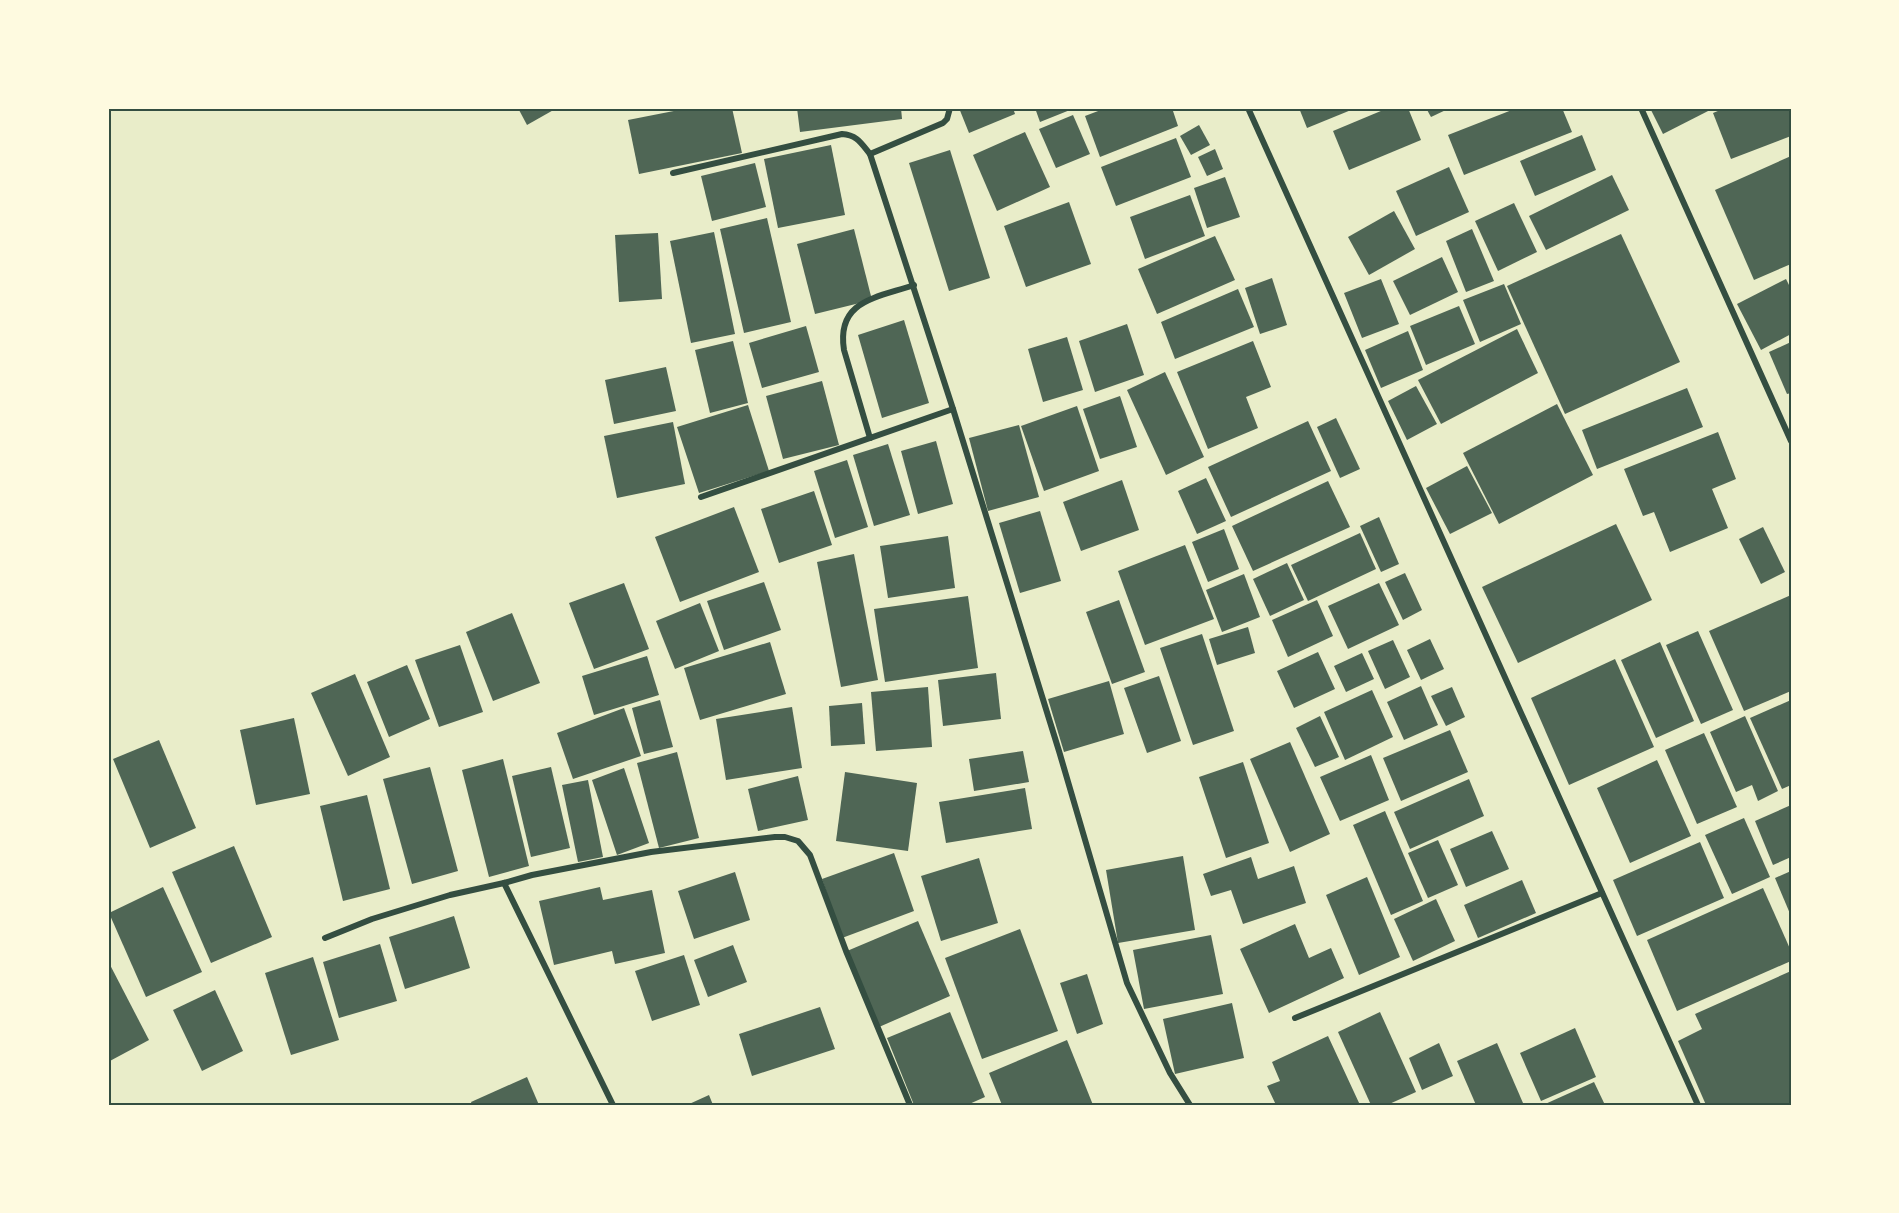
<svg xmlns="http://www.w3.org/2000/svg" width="1899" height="1213" font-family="'Nunito Sans',sans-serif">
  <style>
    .building { fill: #4f6655 }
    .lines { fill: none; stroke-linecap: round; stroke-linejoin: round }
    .minor { stroke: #344e41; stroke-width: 6 }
    .neatline { fill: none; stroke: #344e41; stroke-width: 2 }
  </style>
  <rect width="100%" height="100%" fill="#e9edc9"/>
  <g class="building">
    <path d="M 518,108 L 557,108 L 527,125 Z"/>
    <path d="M 689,108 L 732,108 L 742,153 L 639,174 L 628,120 Z"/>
    <path d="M 797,108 L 901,108 L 902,119 L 800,132 Z"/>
    <path d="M 959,108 L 1013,108 L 1015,114 L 969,133 Z"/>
    <path d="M 1035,108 L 1075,108 L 1040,122 Z"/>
    <path d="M 1106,108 L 1172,108 L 1178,126 L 1100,157 L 1085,116 Z"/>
    <path d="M 1299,108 L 1356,108 L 1307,128 Z"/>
    <path d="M 1388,108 L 1408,108 L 1421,140 L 1349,170 L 1333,131 Z"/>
    <path d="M 1426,108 L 1450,108 L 1431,117 Z"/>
    <path d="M 1517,108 L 1562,108 L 1572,132 L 1464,175 L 1448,135 Z"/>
    <path d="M 1650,108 L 1714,108 L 1663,134 Z"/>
    <path d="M 1725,108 L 1788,108 L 1791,116 L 1791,136 L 1731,159 L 1713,113 Z"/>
    <path d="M 1073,115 L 1090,154 L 1056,168 L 1039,129 Z"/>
    <path d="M 1199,125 L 1210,145 L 1191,155 L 1180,136 Z"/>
    <path d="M 1025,132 L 1050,187 L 997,211 L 973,155 Z"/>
    <path d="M 1582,135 L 1596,170 L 1535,196 L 1520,161 Z"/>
    <path d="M 1176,138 L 1191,177 L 1116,206 L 1101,167 Z"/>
    <path d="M 831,145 L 845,215 L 778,228 L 764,159 Z"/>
    <path d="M 1215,149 L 1223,169 L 1207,176 L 1198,157 Z"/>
    <path d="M 950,150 L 990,278 L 949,291 L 909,163 Z"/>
    <path d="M 1791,156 L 1791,264 L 1754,280 L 1715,190 Z"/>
    <path d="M 755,163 L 766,207 L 712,221 L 701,176 Z"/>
    <path d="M 1449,167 L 1469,212 L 1416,236 L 1396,191 Z"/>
    <path d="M 1612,175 L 1629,210 L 1546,250 L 1529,216 Z"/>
    <path d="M 1225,177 L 1240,217 L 1207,228 L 1194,188 Z"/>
    <path d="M 1190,195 L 1205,236 L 1145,259 L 1130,217 Z"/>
    <path d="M 1069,202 L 1091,264 L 1026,287 L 1004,226 Z"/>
    <path d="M 1514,203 L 1537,252 L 1498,271 L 1475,221 Z"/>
    <path d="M 1394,211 L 1415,249 L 1369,275 L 1348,237 Z"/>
    <path d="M 767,218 L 791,322 L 744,333 L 720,229 Z"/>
    <path d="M 854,229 L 872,300 L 815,314 L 797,244 Z"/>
    <path d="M 1472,229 L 1494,281 L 1466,292 L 1446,241 Z"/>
    <path d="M 714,232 L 735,334 L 691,343 L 670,241 Z"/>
    <path d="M 658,233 L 662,299 L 619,302 L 615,235 Z"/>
    <path d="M 1621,234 L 1680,362 L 1565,414 L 1507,286 Z"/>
    <path d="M 1215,236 L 1235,280 L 1157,314 L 1138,269 Z"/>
    <path d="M 1442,257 L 1458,292 L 1410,315 L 1393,281 Z"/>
    <path d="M 1272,278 L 1287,325 L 1260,334 L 1245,288 Z"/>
    <path d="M 1381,279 L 1399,324 L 1362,338 L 1344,293 Z"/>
    <path d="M 1786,279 L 1791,289 L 1791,334 L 1761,350 L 1737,304 Z"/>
    <path d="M 1504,284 L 1521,324 L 1480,342 L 1463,300 Z"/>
    <path d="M 1238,289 L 1254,327 L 1175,359 L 1161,322 Z"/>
    <path d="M 1459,306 L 1475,344 L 1426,365 L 1410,326 Z"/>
    <path d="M 904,320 L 929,403 L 882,418 L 858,335 Z"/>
    <path d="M 1127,324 L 1144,375 L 1095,392 L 1079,341 Z"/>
    <path d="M 806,326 L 819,372 L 762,388 L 749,343 Z"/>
    <path d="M 1517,329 L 1538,373 L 1441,424 L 1418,380 Z"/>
    <path d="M 1408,331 L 1423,370 L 1381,388 L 1365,350 Z"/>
    <path d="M 1067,337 L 1083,390 L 1043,402 L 1028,349 Z"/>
    <path d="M 733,341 L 748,403 L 710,413 L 695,350 Z"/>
    <path d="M 1253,341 L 1271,387 L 1246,397 L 1258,428 L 1208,449 L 1177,372 Z"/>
    <path d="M 1791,342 L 1791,393 L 1787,394 L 1769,352 Z"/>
    <path d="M 666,367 L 676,411 L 614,424 L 605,380 Z"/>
    <path d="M 1165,372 L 1204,457 L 1166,475 L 1127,390 Z"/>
    <path d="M 822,381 L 839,445 L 783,459 L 766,396 Z"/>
    <path d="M 1416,386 L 1437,424 L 1407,440 L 1388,401 Z"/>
    <path d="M 1687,388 L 1703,427 L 1597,469 L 1582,430 Z"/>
    <path d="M 1120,396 L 1137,447 L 1100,459 L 1083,409 Z"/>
    <path d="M 1557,404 L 1593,475 L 1499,524 L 1463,453 Z"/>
    <path d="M 748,405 L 769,471 L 699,493 L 677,427 Z"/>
    <path d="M 1077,406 L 1099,471 L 1044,491 L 1021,426 Z"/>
    <path d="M 1336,418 L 1360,469 L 1340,478 L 1317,427 Z"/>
    <path d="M 1308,421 L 1331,471 L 1231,517 L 1208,467 Z"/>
    <path d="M 673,422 L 685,484 L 617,498 L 604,436 Z"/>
    <path d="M 1019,425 L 1039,497 L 988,511 L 969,438 Z"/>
    <path d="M 1718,432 L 1736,479 L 1712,489 L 1728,528 L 1670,552 L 1654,512 L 1643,516 L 1624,469 Z"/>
    <path d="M 936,441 L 953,504 L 918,514 L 901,451 Z"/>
    <path d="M 888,444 L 910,515 L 874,526 L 853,455 Z"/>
    <path d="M 847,460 L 868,527 L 835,538 L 814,471 Z"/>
    <path d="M 1467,466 L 1492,513 L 1450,534 L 1426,488 Z"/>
    <path d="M 1206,478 L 1226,521 L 1197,534 L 1178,491 Z"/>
    <path d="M 1122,480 L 1139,530 L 1081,551 L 1063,502 Z"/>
    <path d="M 1328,481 L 1350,527 L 1253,571 L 1232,526 Z"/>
    <path d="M 814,491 L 832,545 L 779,563 L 761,509 Z"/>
    <path d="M 734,507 L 759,572 L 680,602 L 655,537 Z"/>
    <path d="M 1040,511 L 1061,581 L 1020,593 L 999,523 Z"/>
    <path d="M 1379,517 L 1399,564 L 1381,572 L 1360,526 Z"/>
    <path d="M 1616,524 L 1652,600 L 1518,663 L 1482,587 Z"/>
    <path d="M 1763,527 L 1785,572 L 1761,584 L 1739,539 Z"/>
    <path d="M 1224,529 L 1239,569 L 1208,582 L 1192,542 Z"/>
    <path d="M 1360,533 L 1376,569 L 1308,601 L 1291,565 Z"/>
    <path d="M 948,536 L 955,588 L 888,598 L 880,546 Z"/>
    <path d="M 1185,545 L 1214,619 L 1145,645 L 1118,571 Z"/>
    <path d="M 854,554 L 878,680 L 841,687 L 817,562 Z"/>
    <path d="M 1287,563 L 1304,600 L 1270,616 L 1253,579 Z"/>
    <path d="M 1405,573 L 1422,610 L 1403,620 L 1385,582 Z"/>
    <path d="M 1244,574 L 1260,617 L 1222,632 L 1206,590 Z"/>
    <path d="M 764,582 L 781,630 L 724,650 L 707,601 Z"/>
    <path d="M 624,583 L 649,649 L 594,669 L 569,603 Z"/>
    <path d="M 1379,583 L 1399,625 L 1348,649 L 1328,606 Z"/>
    <path d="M 1791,595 L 1791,691 L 1744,711 L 1709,631 Z"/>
    <path d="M 968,596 L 978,668 L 885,682 L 874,609 Z"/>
    <path d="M 1119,600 L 1145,672 L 1112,684 L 1086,612 Z"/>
    <path d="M 1317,600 L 1333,636 L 1288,657 L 1272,620 Z"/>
    <path d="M 700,603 L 719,651 L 675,669 L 656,621 Z"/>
    <path d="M 512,613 L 540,683 L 493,701 L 466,632 Z"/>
    <path d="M 1248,627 L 1255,653 L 1217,665 L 1209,639 Z"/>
    <path d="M 1698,631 L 1733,710 L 1701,724 L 1666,645 Z"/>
    <path d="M 1202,634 L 1234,731 L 1193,745 L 1160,648 Z"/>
    <path d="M 1430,639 L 1444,669 L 1421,680 L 1407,650 Z"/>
    <path d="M 1393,640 L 1410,677 L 1385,689 L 1368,651 Z"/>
    <path d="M 770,642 L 786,694 L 700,720 L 684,668 Z"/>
    <path d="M 1660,642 L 1694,721 L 1656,738 L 1621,660 Z"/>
    <path d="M 460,645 L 483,712 L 439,727 L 415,660 Z"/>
    <path d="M 1318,652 L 1335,689 L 1294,708 L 1277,671 Z"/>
    <path d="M 1362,653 L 1374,679 L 1346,692 L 1334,666 Z"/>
    <path d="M 647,656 L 659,695 L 594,715 L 582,676 Z"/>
    <path d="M 1615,659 L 1654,747 L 1569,785 L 1531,698 Z"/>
    <path d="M 407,665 L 430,719 L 389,737 L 367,682 Z"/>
    <path d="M 996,673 L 1001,719 L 943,726 L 938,680 Z"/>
    <path d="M 355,674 L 390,757 L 348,776 L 311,693 Z"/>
    <path d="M 1159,676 L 1181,741 L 1147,753 L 1124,688 Z"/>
    <path d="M 1109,681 L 1124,734 L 1064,752 L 1048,699 Z"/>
    <path d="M 1421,686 L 1438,725 L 1404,740 L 1387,702 Z"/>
    <path d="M 928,687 L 932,747 L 876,751 L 871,692 Z"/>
    <path d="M 1452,687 L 1465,717 L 1446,726 L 1431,696 Z"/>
    <path d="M 1372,690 L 1393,737 L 1345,760 L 1324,712 Z"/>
    <path d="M 660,700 L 673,747 L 644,754 L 632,708 Z"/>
    <path d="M 1791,700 L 1791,785 L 1782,789 L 1750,718 Z"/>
    <path d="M 862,703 L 865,744 L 831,746 L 829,706 Z"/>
    <path d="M 792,707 L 802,768 L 726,780 L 716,719 Z"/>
    <path d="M 624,708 L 641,756 L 573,779 L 557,733 Z"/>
    <path d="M 1320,716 L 1339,757 L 1315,767 L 1296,728 Z"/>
    <path d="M 1745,716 L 1778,791 L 1758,801 L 1752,785 L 1736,792 L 1710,732 Z"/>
    <path d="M 294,718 L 310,794 L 256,805 L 240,730 Z"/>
    <path d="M 1450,730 L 1468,772 L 1401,801 L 1383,758 Z"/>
    <path d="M 1704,733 L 1737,807 L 1697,824 L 1665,750 Z"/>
    <path d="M 159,740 L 196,828 L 150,848 L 113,759 Z"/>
    <path d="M 1290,742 L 1330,834 L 1290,852 L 1250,759 Z"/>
    <path d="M 1023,751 L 1029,782 L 974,791 L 969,759 Z"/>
    <path d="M 677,752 L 699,838 L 659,848 L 637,763 Z"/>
    <path d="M 1371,755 L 1389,800 L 1340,821 L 1320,777 Z"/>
    <path d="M 503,759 L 529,866 L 489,877 L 462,770 Z"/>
    <path d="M 1657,760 L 1691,836 L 1630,863 L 1597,788 Z"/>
    <path d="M 1243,762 L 1269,843 L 1226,858 L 1199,777 Z"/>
    <path d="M 430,767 L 458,871 L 412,884 L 383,779 Z"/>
    <path d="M 551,767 L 570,848 L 531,857 L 512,776 Z"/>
    <path d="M 624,768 L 649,843 L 617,855 L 592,780 Z"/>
    <path d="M 845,772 L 917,783 L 908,851 L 836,841 Z"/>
    <path d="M 798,776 L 808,820 L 758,831 L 748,789 Z"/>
    <path d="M 1469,779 L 1484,816 L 1410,849 L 1394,812 Z"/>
    <path d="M 588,780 L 603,857 L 578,862 L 562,785 Z"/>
    <path d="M 1025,788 L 1032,829 L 946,843 L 939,802 Z"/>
    <path d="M 367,795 L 390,889 L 343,901 L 320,806 Z"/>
    <path d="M 1791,805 L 1791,857 L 1773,865 L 1755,821 Z"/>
    <path d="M 1385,811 L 1423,901 L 1391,915 L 1353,825 Z"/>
    <path d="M 1744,818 L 1770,877 L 1732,894 L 1705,835 Z"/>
    <path d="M 1492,831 L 1509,869 L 1466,887 L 1450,849 Z"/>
    <path d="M 1438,840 L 1458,885 L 1428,898 L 1408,853 Z"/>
    <path d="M 1700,842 L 1724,898 L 1637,936 L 1613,880 Z"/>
    <path d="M 234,846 L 272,937 L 211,963 L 172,872 Z"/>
    <path d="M 894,853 L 914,911 L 842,938 L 822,879 Z"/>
    <path d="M 1183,856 L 1195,930 L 1118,943 L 1106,870 Z"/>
    <path d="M 1251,857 L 1258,879 L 1294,866 L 1306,903 L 1243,924 L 1231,890 L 1211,896 L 1203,874 Z"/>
    <path d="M 979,858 L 998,923 L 941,941 L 921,876 Z"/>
    <path d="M 1791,871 L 1791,916 L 1775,878 Z"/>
    <path d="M 735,872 L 750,920 L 694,939 L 678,891 Z"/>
    <path d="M 1367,877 L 1400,957 L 1359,975 L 1326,895 Z"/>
    <path d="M 1522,880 L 1536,913 L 1478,938 L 1464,905 Z"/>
    <path d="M 163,887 L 202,972 L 146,997 L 109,913 Z"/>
    <path d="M 600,887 L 603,900 L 652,890 L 665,953 L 615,964 L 612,951 L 554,965 L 539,901 Z"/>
    <path d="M 1763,888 L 1791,951 L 1791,961 L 1677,1011 L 1647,940 Z"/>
    <path d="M 1436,899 L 1455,941 L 1413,961 L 1394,919 Z"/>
    <path d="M 454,916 L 470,968 L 405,989 L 389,937 Z"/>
    <path d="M 918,921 L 950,996 L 879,1027 L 847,951 Z"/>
    <path d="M 1295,924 L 1309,958 L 1331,948 L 1344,978 L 1269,1013 L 1240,949 Z"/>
    <path d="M 1020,929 L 1058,1031 L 982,1059 L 945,958 Z"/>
    <path d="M 1211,935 L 1223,994 L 1144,1009 L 1133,950 Z"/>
    <path d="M 380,944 L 397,1001 L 339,1018 L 323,962 Z"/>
    <path d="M 733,945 L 747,982 L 708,997 L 694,960 Z"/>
    <path d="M 684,955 L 700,1005 L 652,1021 L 635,971 Z"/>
    <path d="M 313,957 L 339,1040 L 291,1055 L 265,973 Z"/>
    <path d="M 108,961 L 149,1040 L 108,1062 Z"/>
    <path d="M 1791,971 L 1791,1105 L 1706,1105 L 1678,1041 L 1702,1029 L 1695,1014 Z"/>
    <path d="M 1087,974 L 1103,1024 L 1077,1034 L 1060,983 Z"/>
    <path d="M 215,990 L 243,1051 L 202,1071 L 173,1010 Z"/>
    <path d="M 1232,1003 L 1244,1058 L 1175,1074 L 1163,1019 Z"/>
    <path d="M 820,1007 L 835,1049 L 752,1076 L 739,1034 Z"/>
    <path d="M 950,1012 L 985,1097 L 967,1105 L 914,1105 L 887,1038 Z"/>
    <path d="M 1380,1012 L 1416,1092 L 1387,1105 L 1371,1105 L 1338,1032 Z"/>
    <path d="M 1575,1028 L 1596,1077 L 1541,1101 L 1520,1053 Z"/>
    <path d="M 1328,1036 L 1360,1105 L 1276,1105 L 1267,1086 L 1280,1081 L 1272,1062 Z"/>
    <path d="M 1067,1040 L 1093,1105 L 1002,1105 L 989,1073 Z"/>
    <path d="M 1439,1043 L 1453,1076 L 1422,1090 L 1409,1058 Z"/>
    <path d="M 1497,1043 L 1523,1103 L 1518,1105 L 1476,1105 L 1457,1061 Z"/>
    <path d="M 527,1077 L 539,1105 L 472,1105 L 471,1102 Z"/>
    <path d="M 1594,1082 L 1605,1105 L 1543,1105 Z"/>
    <path d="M 709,1095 L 713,1105 L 687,1105 Z"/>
  </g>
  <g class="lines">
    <g class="minor">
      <path d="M 950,108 L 947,119 L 943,123 L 870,154 L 953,409 L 1059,751 L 1127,983 L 1170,1073 L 1190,1105"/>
      <path d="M 1248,108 L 1698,1105"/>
      <path d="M 1641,108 L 1791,441"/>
      <path d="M 673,173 L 842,134 C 857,135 861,143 870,154"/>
      <path d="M 870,438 L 844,350 C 836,300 877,298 914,285"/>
      <path d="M 701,497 L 953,409"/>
      <path d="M 504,883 L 613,1105"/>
      <path d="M 325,938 L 372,919 L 450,895 L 504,883 L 532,875 L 651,852 L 775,837 L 785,837 L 798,841 L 810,855 L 846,951 L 910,1105"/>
      <path d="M 1295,1018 L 1602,893"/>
    </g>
  </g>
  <rect width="1899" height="1213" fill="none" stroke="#fefae0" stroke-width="219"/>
  <rect x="110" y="110" width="1680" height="994" class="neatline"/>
</svg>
